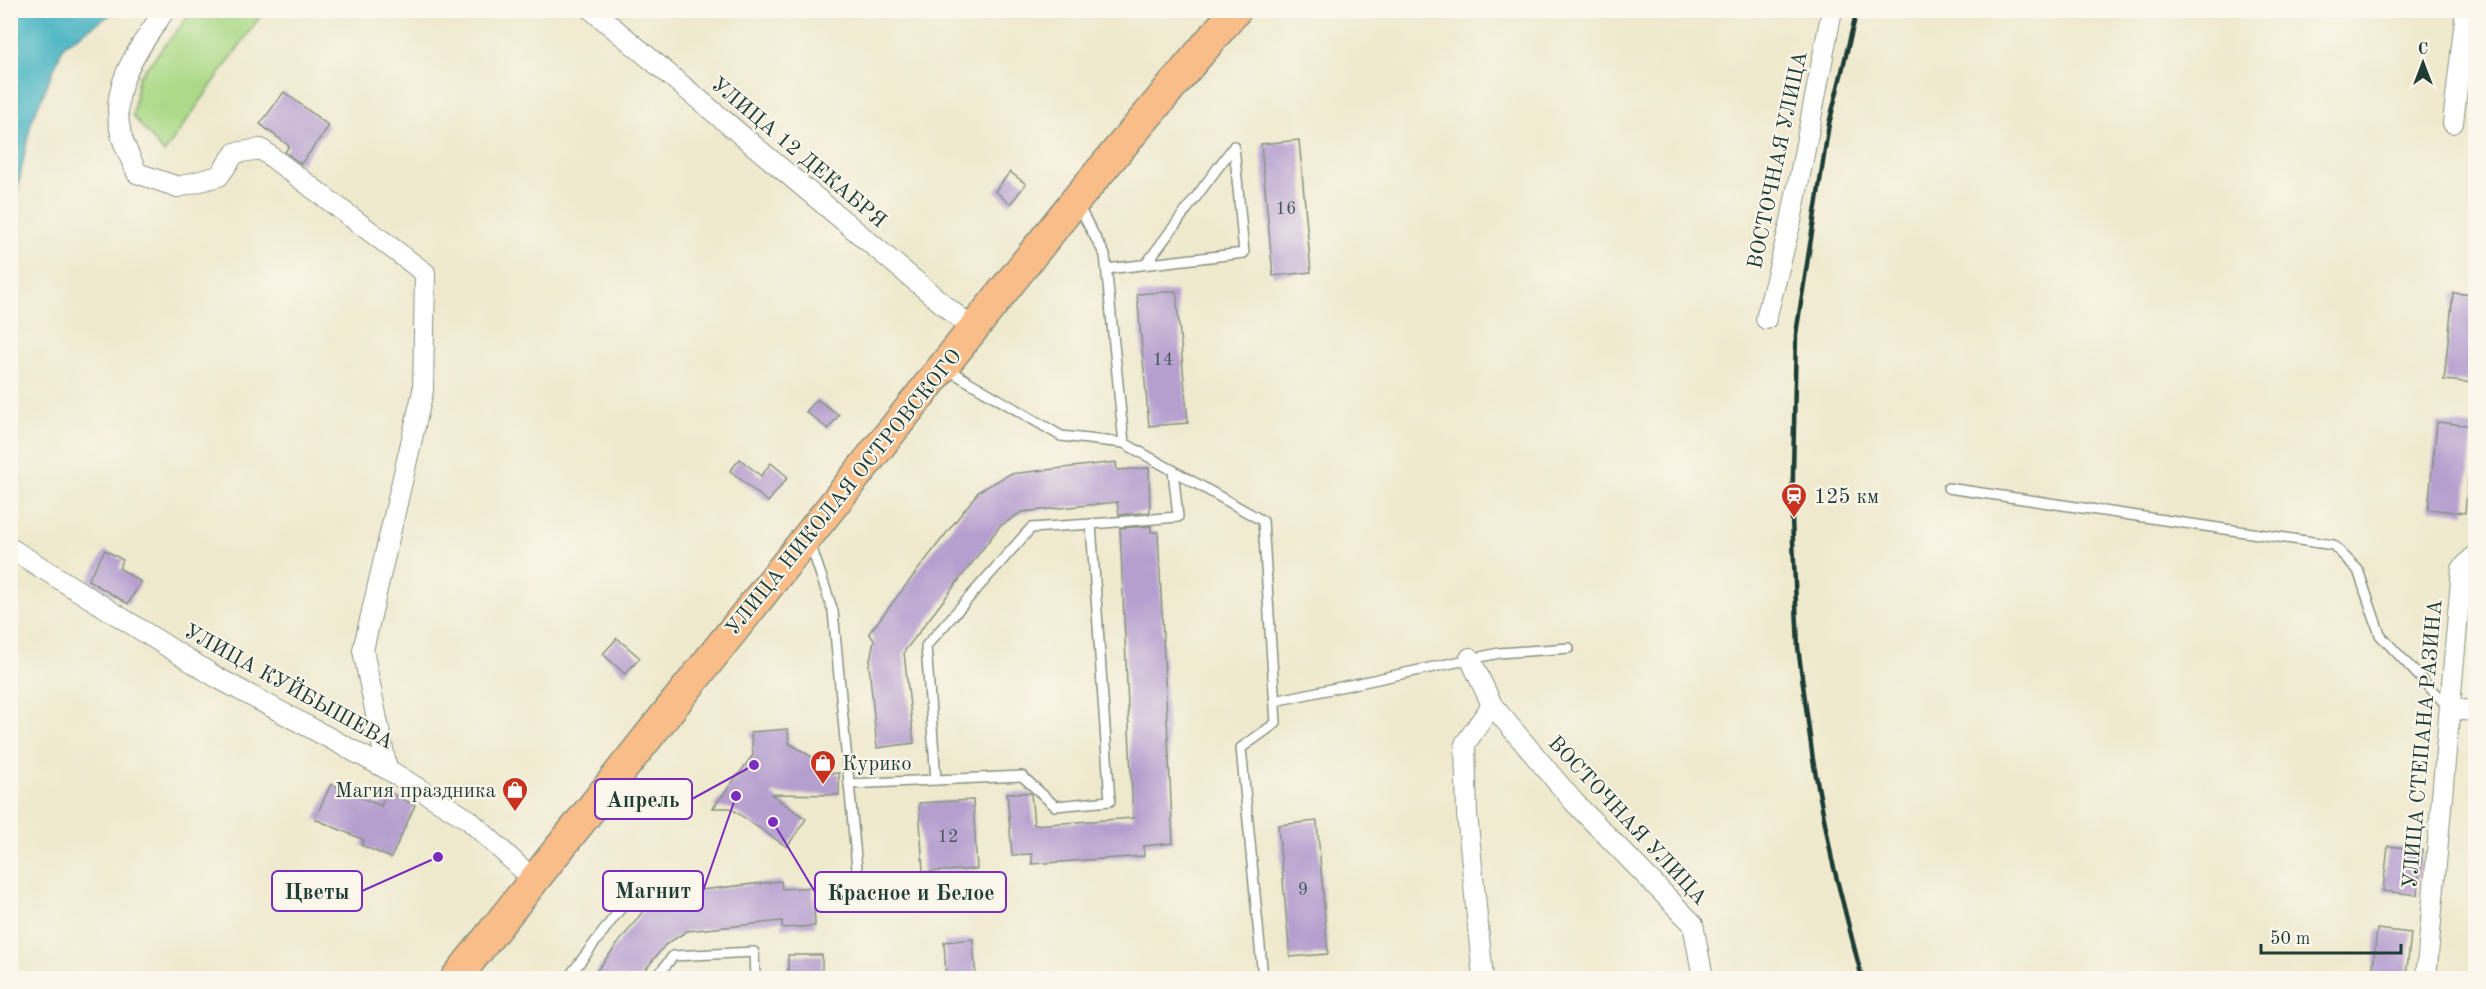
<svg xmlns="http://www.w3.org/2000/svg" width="2486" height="989" font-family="'Old Standard TT',serif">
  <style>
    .green { fill: #acda88; stroke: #668c5e; stroke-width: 1.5 }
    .water { fill: #47b4c3; stroke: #33787c; stroke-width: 1.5 }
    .building { fill: #b59fcf }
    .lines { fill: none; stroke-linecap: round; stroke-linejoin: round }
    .service-casing { stroke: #879381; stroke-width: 12 }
    .minor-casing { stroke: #879381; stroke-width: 22 }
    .primary-casing { stroke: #879381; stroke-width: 33 }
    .service { stroke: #fff; stroke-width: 9 }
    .minor { stroke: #fff; stroke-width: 20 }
    .primary { stroke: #f8bd89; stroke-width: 30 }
    .rail { stroke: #1f3d34; stroke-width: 4.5 }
    .labels { text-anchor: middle; stroke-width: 4.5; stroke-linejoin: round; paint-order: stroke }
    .number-label { font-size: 18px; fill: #44565b }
    .street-label { font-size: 21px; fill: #1f3d34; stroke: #fbf7ec }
    .poi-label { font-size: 21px; fill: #1f3d34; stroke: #fbf7ec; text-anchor: start }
    .leader { fill: none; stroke: #7b2cbf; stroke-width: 2 }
    .callout-dot { fill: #7b2cbf; stroke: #fbf7ec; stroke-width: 2 }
    .callout { fill: #fbf7ec; stroke: #7b2cbf; stroke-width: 2 }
    .callout-label { font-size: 22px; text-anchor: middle; font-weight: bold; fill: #1f3d34 }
  </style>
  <rect width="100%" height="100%" fill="#fbf7ec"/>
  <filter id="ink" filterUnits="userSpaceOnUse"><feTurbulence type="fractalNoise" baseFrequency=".0167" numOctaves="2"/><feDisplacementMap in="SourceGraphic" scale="12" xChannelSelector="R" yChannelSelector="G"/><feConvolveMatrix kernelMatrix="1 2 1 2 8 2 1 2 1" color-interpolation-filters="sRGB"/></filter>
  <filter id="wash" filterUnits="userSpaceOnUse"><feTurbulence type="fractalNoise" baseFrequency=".008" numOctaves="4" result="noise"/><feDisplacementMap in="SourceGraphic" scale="24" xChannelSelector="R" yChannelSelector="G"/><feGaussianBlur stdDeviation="1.35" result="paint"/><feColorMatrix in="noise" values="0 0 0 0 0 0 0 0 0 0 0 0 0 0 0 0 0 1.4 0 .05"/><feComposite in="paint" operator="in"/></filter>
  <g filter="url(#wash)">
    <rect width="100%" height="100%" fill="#efe9ce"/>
    <path class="green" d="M 193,11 L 264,11 L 164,153 L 133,116 L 138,78 Z"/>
    <path class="water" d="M 11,10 L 116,11 L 64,45 L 31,123 L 11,220 Z"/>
    <g id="blocks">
      <g class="building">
        <path d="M 284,92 L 329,126 L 301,164 L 285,152 L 289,146 L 260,124 Z"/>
        <path d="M 1299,140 L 1311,272 L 1273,276 L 1261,144 Z"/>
        <path d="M 1010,172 L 1026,184 L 1010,204 L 995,191 Z"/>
        <path d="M 1176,291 L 1188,423 L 1149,426 L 1137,294 Z"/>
        <path d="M 2453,293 L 2475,295 L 2475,383 L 2444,380 Z"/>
        <path d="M 817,399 L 839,415 L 828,429 L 806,412 Z"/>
        <path d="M 2437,422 L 2473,426 L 2465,513 L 2428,509 Z"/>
        <path d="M 740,459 L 761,476 L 771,463 L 788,477 L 768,502 L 730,471 Z"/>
        <path d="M 1116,462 L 1117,470 L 1149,468 L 1150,512 L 1119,515 L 1117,502 L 1022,512 L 1000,526 L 904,652 L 914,743 L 877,748 L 869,665 L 874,640 L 869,633 L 979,491 L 1010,474 Z"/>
        <path d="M 1151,526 L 1151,532 L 1158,532 L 1173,843 L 1143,846 L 1144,856 L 1032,864 L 1032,854 L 1012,855 L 1007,793 L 1031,793 L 1034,825 L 1133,818 L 1120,528 Z"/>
        <path d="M 105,550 L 123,560 L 119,568 L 141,582 L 128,604 L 88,580 Z"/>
        <path d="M 617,638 L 640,658 L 625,674 L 603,654 Z"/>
        <path d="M 788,729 L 789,743 L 812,757 L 821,774 L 839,773 L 839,795 L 771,794 L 806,819 L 787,847 L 730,808 L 713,808 L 753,755 L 751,732 Z"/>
        <path d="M 331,784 L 381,806 L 387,792 L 415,805 L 391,858 L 361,845 L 364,840 L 315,819 Z"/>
        <path d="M 973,800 L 977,869 L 923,872 L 919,803 Z"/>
        <path d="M 1317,821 L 1328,954 L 1290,957 L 1278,825 Z"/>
        <path d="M 2388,846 L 2422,850 L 2417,895 L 2383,891 Z"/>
        <path d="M 781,881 L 782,889 L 813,887 L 815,926 L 782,928 L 782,921 L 687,931 L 665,945 L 639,978 L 591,978 L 644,910 L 674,893 Z"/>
        <path d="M 2377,929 L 2411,933 L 2406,978 L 2372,975 Z"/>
        <path d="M 973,939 L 976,978 L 946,978 L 944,942 Z"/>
        <rect x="788" y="955" width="34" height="23"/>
      </g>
    </g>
  </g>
  <g filter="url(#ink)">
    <use href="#blocks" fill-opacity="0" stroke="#879381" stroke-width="1.5"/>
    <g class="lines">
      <defs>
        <g id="service">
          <path d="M 1078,206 L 1105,255 L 1124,443 L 1263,521 L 1276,723 L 1241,748 L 1263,978"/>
          <path d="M 1146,264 L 1234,146"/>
          <path d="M 1107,269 L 1244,253 L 1234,146"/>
          <path d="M 947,369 L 1061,436 L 1124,443"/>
          <path d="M 1948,488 L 2333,545 L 2358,570 L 2380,635 L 2449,708"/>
          <path d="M 810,543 L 833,611 L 859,890"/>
          <path d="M 1275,701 L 1499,653 L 1569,648"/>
          <path d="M 936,780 L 926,646 L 1031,528 L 1091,524"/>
          <path d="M 849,784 L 1022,776 L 1055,806 L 1110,801 L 1091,524 L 1178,517 L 1173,470"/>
          <path d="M 568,978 L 627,900"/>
          <path d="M 656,978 L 673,956 L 754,952 L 755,978"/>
        </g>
        <g id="minor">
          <path d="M 165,10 C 139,49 108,85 121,134 C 124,147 132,160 137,173 L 178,187 L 219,176 L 235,153 L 261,149 L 425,273 L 423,391 L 363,650 L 387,769"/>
          <path d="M 592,10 L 974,330"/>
          <path d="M 2453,123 L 2466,10"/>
          <path d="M 1766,319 L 1791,221 L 1832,10"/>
          <path d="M 10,548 L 216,677 L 387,769 L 469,820 L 534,880"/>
          <path d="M 1470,658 L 1492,705 L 1574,802 L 1693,924 L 1703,978"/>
          <path d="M 2450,709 L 2476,711"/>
          <path d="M 1483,978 L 1467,814 L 1465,744 L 1492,705"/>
          <path d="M 2426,978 L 2462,569 L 2476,554"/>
        </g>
        <path id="primary" d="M 456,978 L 1075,201 L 1236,10"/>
      </defs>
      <use href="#service" class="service-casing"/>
      <use href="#minor" class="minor-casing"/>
      <use href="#primary" class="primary-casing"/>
      <use href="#service" class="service"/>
      <use href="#minor" class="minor"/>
      <use href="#primary" class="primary"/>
      <path class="rail" d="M 1857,10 L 1829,124 L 1796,334 L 1792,519 L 1798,647 L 1813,760 L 1832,860 L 1862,978"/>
    </g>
  </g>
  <defs>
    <symbol id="station-pin" viewBox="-11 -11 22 30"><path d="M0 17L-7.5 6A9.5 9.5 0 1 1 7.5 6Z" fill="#c8321e" stroke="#fbf7ec"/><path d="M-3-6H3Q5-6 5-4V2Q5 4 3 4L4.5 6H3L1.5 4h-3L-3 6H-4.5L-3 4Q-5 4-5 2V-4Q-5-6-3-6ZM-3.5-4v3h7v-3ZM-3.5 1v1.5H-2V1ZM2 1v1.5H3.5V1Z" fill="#fff"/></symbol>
    <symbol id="shop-pin" viewBox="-11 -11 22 30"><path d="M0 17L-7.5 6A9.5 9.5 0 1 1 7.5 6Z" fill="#c8321e" stroke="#fbf7ec"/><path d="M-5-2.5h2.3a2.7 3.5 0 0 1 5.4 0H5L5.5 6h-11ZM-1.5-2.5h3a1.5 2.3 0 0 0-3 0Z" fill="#fff"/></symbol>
  </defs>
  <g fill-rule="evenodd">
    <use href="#station-pin" x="1779" y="481" width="30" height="40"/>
    <use href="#shop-pin" x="808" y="748" width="30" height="40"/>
    <use href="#shop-pin" x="500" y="775" width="30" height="40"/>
  </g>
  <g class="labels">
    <g class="number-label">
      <text x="1286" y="214">16</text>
      <text x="1163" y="365">14</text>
      <text x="948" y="842">12</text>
      <text x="1303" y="895">9</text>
    </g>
    <g class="street-label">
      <text transform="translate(799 152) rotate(40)" y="7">УЛИЦА 12 ДЕКАБРЯ</text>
      <text transform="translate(1777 160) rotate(-78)" y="7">ВОСТОЧНАЯ УЛИЦА</text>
      <text transform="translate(843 492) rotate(-51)" y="7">УЛИЦА НИКОЛАЯ ОСТРОВСКОГО</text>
      <text transform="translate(289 686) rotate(29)" y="7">УЛИЦА КУЙБЫШЕВА</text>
      <text transform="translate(2422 744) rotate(-85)" y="7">УЛИЦА СТЕПАНА РАЗИНА</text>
      <text transform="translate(1628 820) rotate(47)" y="7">ВОСТОЧНАЯ УЛИЦА</text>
    </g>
    <g class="poi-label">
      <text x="1814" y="503">125 км</text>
      <text x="842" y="770">Курико</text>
      <text x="496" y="797" text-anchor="end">Магия праздника</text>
    </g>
  </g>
  <path class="leader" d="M754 765L692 799M736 796L703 891M438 857L362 891M773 822L815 892"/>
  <g class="callout-dot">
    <circle cx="754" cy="765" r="6"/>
    <circle cx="736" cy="796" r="6"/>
    <circle cx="438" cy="857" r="6"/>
    <circle cx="773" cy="822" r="6"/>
  </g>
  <g class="callout">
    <rect x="595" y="779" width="97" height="40" rx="6"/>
    <rect x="603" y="871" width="100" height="40" rx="6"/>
    <rect x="272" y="871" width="90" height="40" rx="6"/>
    <rect x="815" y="872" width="191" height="40" rx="6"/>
  </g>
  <g class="callout-label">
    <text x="643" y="807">Апрель</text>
    <text x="653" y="898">Магнит</text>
    <text x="317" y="899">Цветы</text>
    <text x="911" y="900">Красное и Белое</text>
  </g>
  <rect width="2486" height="989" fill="none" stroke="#fbf7ec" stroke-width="36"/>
  <g transform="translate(2423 63)" stroke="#fbf7ec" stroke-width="4.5" paint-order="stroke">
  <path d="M0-4.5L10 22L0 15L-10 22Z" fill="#1f3d34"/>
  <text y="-9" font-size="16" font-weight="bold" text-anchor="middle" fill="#1f3d34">С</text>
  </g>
  <path d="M2261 944v9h140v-9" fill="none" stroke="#1f3d34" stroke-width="3"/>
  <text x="2270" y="944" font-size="18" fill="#1f3d34" stroke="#fbf7ec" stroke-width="4.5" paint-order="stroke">50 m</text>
</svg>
